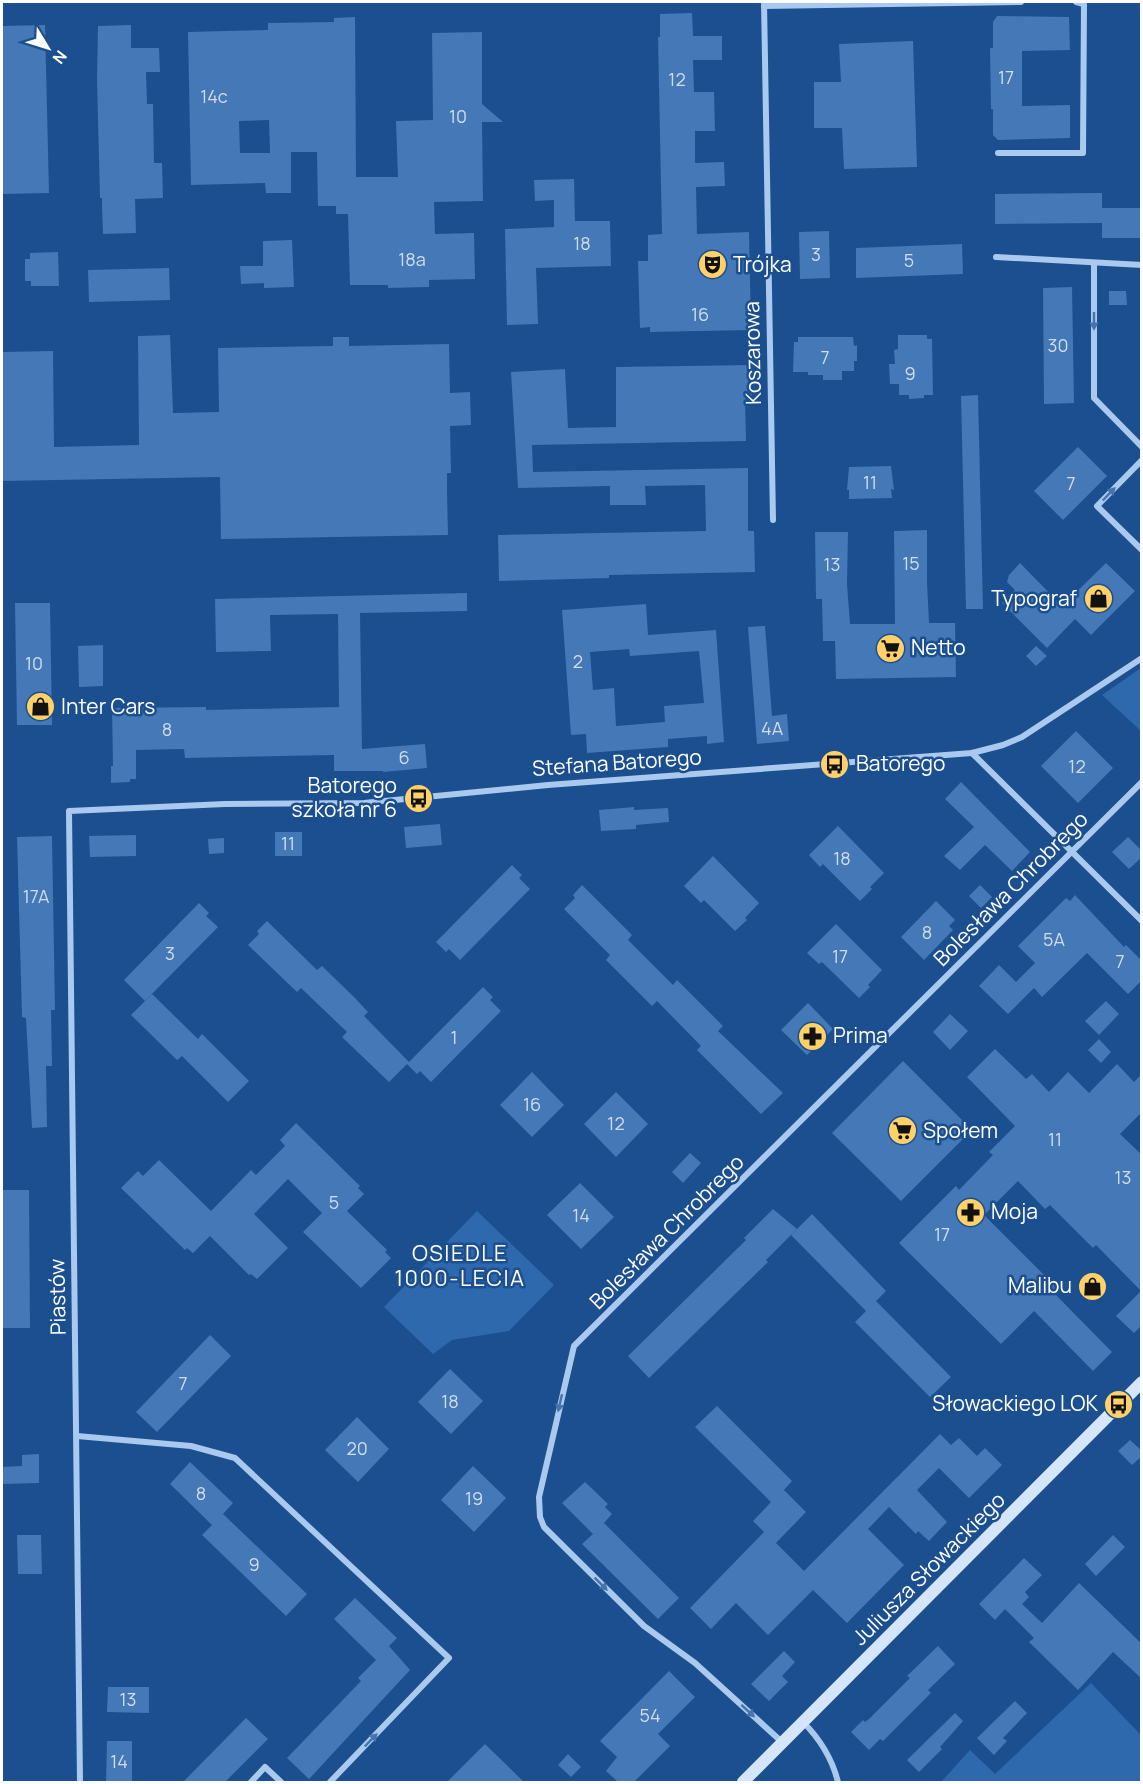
<svg xmlns="http://www.w3.org/2000/svg" width="1143" height="1784" font-family="Manrope,sans-serif">
  <style>
    .green { fill: #2e69ad }
    .building { fill: #4478b7; fill-rule: evenodd }
    .lines { fill: none; stroke-linecap: round; stroke-linejoin: round }
    .street { stroke: #a9c9ee; stroke-width: 6 }
    .secondary { stroke: #d6e6fa; stroke-width: 12 }
    .oneway { fill: #4674ac }
    .labels { text-anchor: middle; stroke-width: 5; stroke-linejoin: round; paint-order: stroke }
    .number-label { font-size: 18px; fill: #d0dded }
    .poi-label { font-size: 21px; fill: #fff; stroke: #1b4f8f; text-anchor: start }
    .street-label { font-size: 21px; fill: #fff; stroke: #1b4f8f }
    .neighbourhood-label { font-size: 22px; letter-spacing: 1.5px; fill: #fff; stroke: #1b4f8f }
  </style>
  <rect width="100%" height="100%" fill="#1b4f8f"/>
  <g class="green">
    <path d="M 1141,668 L 1141,731 L 1102,695 Z"/>
    <path d="M 477,1211 L 554,1285 L 509,1331 L 452,1340 L 433,1354 L 384,1307 Z"/>
    <path d="M 1091,1683 L 1141,1735 L 1141,1782 L 941,1782 L 970,1750 L 995,1774 Z"/>
  </g>
  <g class="building">
    <path d="M 692,13 L 693,36 L 722,36 L 722,60 L 693,60 L 694,92 L 714,92 L 715,131 L 695,131 L 695,163 L 724,162 L 725,186 L 696,187 L 697,234 L 749,232 L 751,330 L 650,332 L 650,327 L 640,328 L 638,261 L 648,261 L 648,235 L 662,234 L 658,37 L 660,37 L 660,14 Z"/>
    <path d="M 997,16 L 1069,17 L 1070,50 L 1022,51 L 1022,106 L 1070,105 L 1070,138 L 998,140 L 993,135 L 993,109 L 991,109 L 990,48 L 993,48 L 993,22 Z"/>
    <path d="M 355,17 L 356,177 L 398,177 L 396,121 L 433,120 L 432,33 L 482,32 L 482,104 L 503,122 L 482,122 L 483,201 L 434,202 L 435,234 L 474,233 L 475,279 L 429,280 L 429,287 L 388,288 L 388,285 L 350,285 L 348,214 L 336,214 L 336,206 L 318,206 L 317,152 L 291,152 L 291,193 L 266,193 L 265,183 L 191,185 L 188,32 L 268,30 L 268,23 L 334,22 L 334,18 ZM 269,120 L 270,153 L 240,153 L 239,121 Z"/>
    <path d="M 45,25 L 49,193 L 2,194 L 2,26 Z"/>
    <path d="M 131,25 L 131,48 L 159,48 L 160,72 L 146,72 L 147,104 L 153,104 L 154,163 L 162,163 L 163,198 L 135,199 L 136,233 L 103,234 L 102,206 L 102,198 L 100,198 L 97,80 L 98,26 Z"/>
    <path d="M 913,41 L 917,167 L 844,169 L 842,128 L 814,128 L 814,82 L 841,82 L 839,44 Z"/>
    <path d="M 574,179 L 575,221 L 610,221 L 611,266 L 536,268 L 538,324 L 507,325 L 505,229 L 554,227 L 554,200 L 535,201 L 534,180 Z"/>
    <path d="M 1102,193 L 1102,208 L 1142,208 L 1142,238 L 1102,238 L 1102,223 L 995,224 L 995,194 Z"/>
    <path d="M 829,231 L 830,278 L 800,279 L 799,232 Z"/>
    <path d="M 292,240 L 294,287 L 264,288 L 264,283 L 241,284 L 240,266 L 263,266 L 263,241 Z"/>
    <path d="M 962,244 L 963,274 L 856,278 L 856,248 Z"/>
    <path d="M 58,252 L 59,286 L 31,286 L 31,281 L 25,281 L 25,259 L 30,259 L 30,253 Z"/>
    <path d="M 169,268 L 170,300 L 89,302 L 88,270 Z"/>
    <path d="M 1072,287 L 1074,403 L 1044,404 L 1043,288 Z"/>
    <path d="M 1109,291 L 1126,291 L 1127,305 L 1109,305 Z"/>
    <path d="M 170,335 L 173,413 L 219,412 L 218,348 L 333,346 L 333,337 L 349,337 L 349,346 L 449,344 L 450,393 L 470,392 L 471,425 L 450,426 L 451,473 L 447,473 L 447,491 L 448,535 L 221,539 L 220,477 L 2,481 L 2,352 L 53,351 L 54,447 L 139,445 L 138,336 Z"/>
    <path d="M 898,335 L 927,335 L 927,339 L 932,339 L 933,395 L 924,395 L 924,398 L 909,399 L 909,395 L 899,395 L 899,384 L 890,384 L 889,364 L 895,364 L 894,350 L 898,349 Z"/>
    <path d="M 798,337 L 853,337 L 854,346 L 857,345 L 857,361 L 854,361 L 854,371 L 842,371 L 842,380 L 823,380 L 823,375 L 808,375 L 808,372 L 793,372 L 794,342 L 798,342 Z"/>
    <path d="M 752,365 L 752,399 L 745,399 L 746,441 L 532,445 L 533,472 L 748,468 L 748,531 L 754,531 L 755,572 L 609,575 L 609,578 L 499,581 L 498,535 L 706,531 L 705,485 L 645,486 L 646,505 L 610,505 L 610,486 L 518,488 L 511,372 L 565,369 L 568,428 L 616,427 L 616,367 Z"/>
    <path d="M 978,395 L 983,609 L 966,609 L 961,396 Z"/>
    <path d="M 1078,447 L 1107,476 L 1063,520 L 1034,491 Z"/>
    <path d="M 891,466 L 894,490 L 891,489 L 892,498 L 849,499 L 849,490 L 847,490 L 849,467 Z"/>
    <path d="M 927,530 L 927,582 L 929,623 L 955,623 L 956,677 L 836,679 L 835,641 L 823,641 L 822,599 L 816,599 L 815,532 L 848,532 L 847,584 L 850,624 L 895,624 L 894,531 Z"/>
    <path d="M 1020,563 L 1062,606 L 1106,563 L 1135,591 L 1091,635 L 1075,619 L 1047,648 L 1002,603 L 1015,590 L 1007,582 L 1009,575 Z"/>
    <path d="M 467,593 L 467,611 L 360,613 L 362,749 L 425,744 L 427,768 L 383,772 L 383,771 L 334,771 L 334,755 L 185,758 L 184,749 L 136,750 L 136,779 L 130,779 L 130,782 L 111,783 L 111,766 L 113,766 L 112,708 L 206,707 L 206,710 L 339,707 L 338,614 L 270,615 L 271,651 L 216,652 L 215,599 Z"/>
    <path d="M 15,603 L 50,603 L 52,725 L 17,725 Z"/>
    <path d="M 646,604 L 648,635 L 716,630 L 724,742 L 707,744 L 707,736 L 668,739 L 668,747 L 587,753 L 586,734 L 571,735 L 562,610 ZM 629,649 L 630,656 L 699,651 L 704,703 L 664,706 L 665,722 L 616,726 L 614,688 L 593,690 L 590,652 Z"/>
    <path d="M 765,626 L 772,716 L 787,714 L 789,741 L 757,744 L 748,627 Z"/>
    <path d="M 103,645 L 103,686 L 79,687 L 78,646 Z"/>
    <path d="M 1036,646 L 1047,656 L 1036,666 L 1026,656 Z"/>
    <path d="M 1076,731 L 1113,768 L 1078,803 L 1041,766 Z"/>
    <path d="M 961,782 L 1030,852 L 1012,871 L 985,845 L 960,870 L 944,856 L 974,827 L 945,799 Z"/>
    <path d="M 634,807 L 634,810 L 668,808 L 669,822 L 636,825 L 636,829 L 601,831 L 599,810 Z"/>
    <path d="M 440,824 L 442,845 L 406,848 L 404,827 Z"/>
    <path d="M 838,826 L 884,873 L 870,887 L 872,889 L 860,901 L 823,864 L 820,867 L 809,855 Z"/>
    <rect x="275" y="832" width="27" height="24"/>
    <path d="M 136,835 L 136,856 L 90,857 L 89,836 Z"/>
    <path d="M 52,836 L 55,1010 L 51,1010 L 52,1066 L 46,1066 L 47,1127 L 32,1128 L 26,1018 L 22,1017 L 17,837 Z"/>
    <path d="M 1128,837 L 1142,851 L 1142,857 L 1129,869 L 1112,852 Z"/>
    <path d="M 224,838 L 224,853 L 209,854 L 208,839 Z"/>
    <path d="M 713,856 L 759,903 L 745,918 L 747,920 L 735,931 L 704,900 L 701,903 L 684,886 Z"/>
    <path d="M 512,865 L 522,875 L 519,878 L 530,889 L 460,960 L 449,949 L 446,952 L 436,942 Z"/>
    <path d="M 582,885 L 632,935 L 628,940 L 673,985 L 677,980 L 723,1026 L 718,1031 L 783,1093 L 761,1114 L 697,1050 L 701,1046 L 657,1001 L 652,1006 L 606,960 L 610,955 L 564,909 L 575,898 L 573,895 Z"/>
    <path d="M 980,885 L 992,897 L 981,908 L 969,896 Z"/>
    <path d="M 1075,895 L 1124,947 L 1126,945 L 1142,961 L 1142,980 L 1128,994 L 1087,953 L 1042,997 L 1034,988 L 1008,1014 L 979,986 L 999,965 L 1016,982 L 1035,963 L 1018,946 L 1066,898 L 1070,901 Z"/>
    <path d="M 936,901 L 955,920 L 949,926 L 953,930 L 924,960 L 901,937 Z"/>
    <path d="M 199,903 L 209,913 L 206,916 L 218,927 L 145,1001 L 124,980 Z"/>
    <path d="M 267,921 L 317,970 L 322,966 L 355,998 L 368,1012 L 364,1016 L 409,1062 L 483,987 L 493,997 L 490,1000 L 501,1011 L 431,1082 L 420,1071 L 417,1074 L 407,1064 L 389,1082 L 342,1037 L 347,1032 L 301,988 L 297,992 L 248,945 L 259,934 L 257,931 Z"/>
    <path d="M 836,924 L 882,970 L 868,985 L 870,987 L 859,998 L 822,962 L 819,964 L 807,953 Z"/>
    <path d="M 152,994 L 198,1039 L 202,1034 L 249,1081 L 228,1102 L 182,1056 L 177,1060 L 131,1015 Z"/>
    <path d="M 1106,1001 L 1119,1014 L 1099,1035 L 1085,1021 Z"/>
    <path d="M 808,1003 L 833,1029 L 807,1055 L 781,1030 Z"/>
    <path d="M 950,1014 L 968,1031 L 950,1050 L 933,1032 Z"/>
    <path d="M 1099,1039 L 1111,1052 L 1101,1063 L 1088,1050 Z"/>
    <path d="M 995,1049 L 1026,1079 L 1032,1074 L 1049,1092 L 1068,1072 L 1089,1093 L 1117,1064 L 1134,1082 L 1142,1074 L 1142,1112 L 1120,1134 L 1142,1155 L 1142,1325 L 1134,1333 L 1116,1316 L 1141,1291 L 1096,1245 L 1093,1248 L 1050,1205 L 1045,1209 L 1018,1181 L 984,1215 L 1057,1288 L 1053,1292 L 1112,1352 L 1093,1371 L 1034,1311 L 1001,1344 L 899,1243 L 956,1186 L 959,1190 L 993,1155 L 989,1152 L 1015,1126 L 967,1077 Z"/>
    <path d="M 903,1061 L 972,1130 L 901,1201 L 832,1133 Z"/>
    <path d="M 532,1072 L 564,1105 L 532,1137 L 500,1105 Z"/>
    <path d="M 616,1092 L 648,1124 L 616,1157 L 584,1124 Z"/>
    <path d="M 296,1123 L 360,1186 L 358,1188 L 364,1194 L 347,1211 L 387,1250 L 385,1252 L 391,1258 L 361,1288 L 303,1232 L 322,1213 L 288,1179 L 254,1214 L 288,1248 L 257,1279 L 251,1274 L 249,1275 L 210,1236 L 193,1253 L 187,1248 L 185,1250 L 121,1188 L 138,1171 L 143,1176 L 159,1160 L 211,1211 L 251,1170 L 256,1175 L 285,1146 L 280,1140 Z"/>
    <path d="M 690,1153 L 701,1163 L 683,1183 L 672,1172 Z"/>
    <path d="M 580,1183 L 614,1217 L 581,1249 L 547,1215 Z"/>
    <path d="M 2,1190 L 29,1190 L 30,1328 L 2,1328 Z"/>
    <path d="M 773,1209 L 797,1229 L 766,1260 L 768,1262 L 649,1378 L 628,1356 L 746,1240 L 744,1238 Z"/>
    <path d="M 812,1214 L 886,1291 L 876,1301 L 951,1377 L 930,1397 L 855,1322 L 866,1311 L 791,1235 Z"/>
    <path d="M 210,1335 L 231,1356 L 157,1432 L 136,1412 Z"/>
    <path d="M 450,1369 L 483,1401 L 451,1434 L 418,1402 Z"/>
    <path d="M 717,1406 L 792,1481 L 784,1490 L 806,1512 L 776,1543 L 804,1571 L 940,1434 L 951,1445 L 959,1438 L 977,1456 L 985,1448 L 1002,1465 L 969,1498 L 939,1468 L 917,1490 L 947,1522 L 929,1541 L 918,1531 L 916,1534 L 889,1507 L 868,1529 L 904,1565 L 847,1623 L 813,1590 L 768,1635 L 736,1603 L 711,1629 L 690,1608 L 764,1532 L 753,1521 L 771,1502 L 695,1427 Z"/>
    <path d="M 357,1417 L 389,1449 L 358,1482 L 325,1450 Z"/>
    <path d="M 1130,1440 L 1142,1451 L 1142,1456 L 1132,1465 L 1118,1451 Z"/>
    <path d="M 39,1454 L 39,1483 L 2,1484 L 2,1467 L 22,1466 L 22,1455 Z"/>
    <path d="M 190,1462 L 233,1503 L 223,1514 L 307,1594 L 286,1616 L 202,1535 L 212,1525 L 170,1484 Z"/>
    <path d="M 473,1466 L 506,1498 L 474,1532 L 441,1500 Z"/>
    <path d="M 585,1482 L 608,1504 L 605,1507 L 612,1514 L 604,1523 L 679,1598 L 658,1619 L 582,1544 L 593,1534 L 562,1503 Z"/>
    <path d="M 17,1535 L 41,1535 L 42,1574 L 18,1574 Z"/>
    <path d="M 1113,1535 L 1125,1547 L 1096,1576 L 1085,1564 Z"/>
    <path d="M 1024,1558 L 1042,1575 L 1025,1592 L 1029,1597 L 1022,1604 L 1042,1623 L 1079,1583 L 1142,1644 L 1142,1679 L 1113,1652 L 1078,1690 L 1029,1642 L 1034,1638 L 1005,1609 L 995,1620 L 979,1604 Z"/>
    <path d="M 355,1598 L 397,1638 L 389,1646 L 410,1670 L 309,1779 L 287,1758 L 361,1681 L 358,1678 L 376,1660 L 334,1619 Z"/>
    <path d="M 938,1646 L 955,1664 L 928,1690 L 931,1693 L 883,1741 L 880,1739 L 869,1750 L 851,1732 L 863,1720 L 865,1722 L 870,1718 L 910,1678 L 907,1676 Z"/>
    <path d="M 784,1651 L 795,1662 L 782,1676 L 788,1682 L 769,1701 L 751,1684 Z"/>
    <path d="M 669,1671 L 695,1697 L 658,1734 L 670,1746 L 634,1782 L 618,1782 L 606,1771 L 617,1757 L 600,1741 Z"/>
    <path d="M 108,1687 L 149,1687 L 149,1713 L 107,1712 Z"/>
    <path d="M 1015,1701 L 1027,1713 L 1003,1738 L 1007,1741 L 994,1755 L 977,1738 Z"/>
    <path d="M 955,1713 L 963,1721 L 940,1747 L 942,1749 L 919,1772 L 907,1760 Z"/>
    <path d="M 246,1718 L 268,1739 L 225,1782 L 183,1782 Z"/>
    <path d="M 107,1741 L 132,1741 L 132,1782 L 106,1782 Z"/>
    <path d="M 485,1744 L 524,1782 L 447,1782 Z"/>
    <path d="M 568,1754 L 581,1767 L 571,1777 L 558,1765 Z"/>
  </g>
  <g class="lines">
    <g class="street">
      <path d="M 764,2 L 773,520"/>
      <path d="M 764,6 L 1021,2"/>
      <path d="M 998,153 L 1083,153 L 1084,4 L 1076,2"/>
      <path d="M 996,257 L 1142,265"/>
      <path d="M 1094,263 L 1094,398 L 1142,447"/>
      <path d="M 1142,460 L 1097,506 L 1142,550"/>
      <path d="M 972,753 L 1142,921"/>
      <path d="M 77,1436 L 191,1446 L 235,1458 L 449,1658 L 330,1782"/>
      <path d="M 803,1722 C 820,1739 832,1758 838,1782"/>
      <path d="M 782,1742 L 695,1663 L 644,1626 L 544,1527 L 540,1517 L 539,1497 L 574,1346 L 1142,782"/>
      <path d="M 80,1782 C 76,1459 73,1135 69,811 L 225,804 L 364,803 L 548,785 L 972,753 L 1003,745 L 1022,737 L 1142,658"/>
      <path d="M 251,1782 L 265,1767 L 281,1782"/>
    </g>
    <path class="secondary" d="M 743,1782 L 1142,1382"/>
  </g>
  <defs><path id="oneway-solid" d="M-6-.8H1V-3.2L6.5 0L1 3.2V.8H-6Z" transform="scale(1.5)"/></defs>
  <g class="oneway">
    <use href="#oneway-solid" transform="translate(1094 321) rotate(90)"/>
    <use href="#oneway-solid" transform="translate(1109 494) rotate(-46)"/>
    <use href="#oneway-solid" transform="translate(560 1403) rotate(103)"/>
    <use href="#oneway-solid" transform="translate(601 1584) rotate(45)"/>
    <use href="#oneway-solid" transform="translate(748 1711) rotate(42)"/>
    <use href="#oneway-solid" transform="translate(371 1740) rotate(-46)"/>
  </g>
  <defs>
    <symbol id="theatre-disc" viewBox="-11 -11 22 22"><circle r="9.5" fill="#ffd166" stroke="#1b4f8f"/><path d="M-5-5.5Q0-4 5-5.5V0Q5 5 0 6Q-5 5-5 0ZM-3.3-2.5H-1v1.5H-3.3ZM1-2.5H3.3v1.5H1ZM-2.8 1Q0 5.5 2.8 1Z" fill="#111"/></symbol>
    <symbol id="shop-disc" viewBox="-11 -11 22 22"><circle r="9.5" fill="#ffd166" stroke="#1b4f8f"/><path d="M-5-2.5h2.3a2.7 3.5 0 0 1 5.4 0H5L5.5 6h-11ZM-1.5-2.5h3a1.5 2.3 0 0 0-3 0Z" fill="#111"/></symbol>
    <symbol id="supermarket-disc" viewBox="-11 -11 22 22"><circle r="9.5" fill="#ffd166" stroke="#1b4f8f"/><path d="M-6-5.5h2.5l.6 2H6L4.5 2H-2.5L-4.4-4H-6ZM-1.5 3.2a1.3 1.3 0 1 0 .1 0ZM3 3.2a1.3 1.3 0 1 0 .1 0Z" fill="#111"/></symbol>
    <symbol id="bus-disc" viewBox="-11 -11 22 22"><circle r="9.5" fill="#ffd166" stroke="#1b4f8f"/><path d="M-5-6H5V4H4V6H2V4H-2V6H-4V4H-5ZM-3.5-4V0h7V-4ZM-3.5 1.2v1.5H-2V1.2ZM2 1.2v1.5H3.5V1.2Z" fill="#111"/></symbol>
    <symbol id="pharmacy-disc" viewBox="-11 -11 22 22"><circle r="9.5" fill="#ffd166" stroke="#1b4f8f"/><path d="M-2-6h4v4h4v4h-4v4h-4v-4h-4v-4h4Z" fill="#111"/></symbol>
  </defs>
  <g fill-rule="evenodd">
    <use href="#theatre-disc" x="696" y="248" width="33" height="33"/>
    <use href="#shop-disc" x="1082" y="582" width="33" height="33"/>
    <use href="#supermarket-disc" x="874" y="632" width="33" height="33"/>
    <use href="#shop-disc" x="24" y="690" width="33" height="33"/>
    <use href="#bus-disc" x="818" y="748" width="33" height="33"/>
    <use href="#bus-disc" x="402" y="782" width="33" height="33"/>
    <use href="#pharmacy-disc" x="796" y="1020" width="33" height="33"/>
    <use href="#supermarket-disc" x="886" y="1114" width="33" height="33"/>
    <use href="#pharmacy-disc" x="954" y="1196" width="33" height="33"/>
    <use href="#shop-disc" x="1076" y="1270" width="33" height="33"/>
    <use href="#bus-disc" x="1102" y="1388" width="33" height="33"/>
  </g>
  <g class="labels">
    <g class="number-label">
      <text x="1006" y="84">17</text>
      <text x="677" y="86">12</text>
      <text x="214" y="103">14c</text>
      <text x="458" y="123">10</text>
      <text x="582" y="250">18</text>
      <text x="816" y="261">3</text>
      <text x="412" y="266">18a</text>
      <text x="909" y="267">5</text>
      <text x="700" y="321">16</text>
      <text x="1058" y="352">30</text>
      <text x="825" y="364">7</text>
      <text x="910" y="380">9</text>
      <text x="870" y="489">11</text>
      <text x="1071" y="490">7</text>
      <text x="911" y="570">15</text>
      <text x="832" y="571">13</text>
      <text x="578" y="668">2</text>
      <text x="34" y="670">10</text>
      <text x="772" y="735">4A</text>
      <text x="167" y="736">8</text>
      <text x="404" y="764">6</text>
      <text x="1077" y="773">12</text>
      <text x="288" y="850">11</text>
      <text x="842" y="865">18</text>
      <text x="36" y="903">17A</text>
      <text x="927" y="939">8</text>
      <text x="1054" y="946">5A</text>
      <text x="170" y="960">3</text>
      <text x="840" y="963">17</text>
      <text x="1120" y="968">7</text>
      <text x="454" y="1044">1</text>
      <text x="532" y="1111">16</text>
      <text x="616" y="1130">12</text>
      <text x="1055" y="1146">11</text>
      <text x="1123" y="1184">13</text>
      <text x="334" y="1209">5</text>
      <text x="581" y="1222">14</text>
      <text x="942" y="1241">17</text>
      <text x="183" y="1390">7</text>
      <text x="450" y="1408">18</text>
      <text x="357" y="1455">20</text>
      <text x="201" y="1500">8</text>
      <text x="474" y="1505">19</text>
      <text x="254" y="1571">9</text>
      <text x="128" y="1706">13</text>
      <text x="650" y="1722">54</text>
      <text x="119" y="1768">14</text>
    </g>
    <g class="poi-label">
      <text x="733" y="272">Trójka</text>
      <text x="1077" y="606" text-anchor="end">Typograf</text>
      <text x="911" y="655">Netto</text>
      <text x="61" y="714">Inter Cars</text>
      <text x="856" y="771">Batorego</text>
      <text x="397" y="793" text-anchor="end">Batorego<tspan x="397" dy="24">szkoła nr 6</tspan></text>
      <text x="833" y="1043">Prima</text>
      <text x="923" y="1138">Społem</text>
      <text x="991" y="1219">Moja</text>
      <text x="1072" y="1293" text-anchor="end">Malibu</text>
      <text x="1098" y="1411" text-anchor="end">Słowackiego LOK</text>
    </g>
    <g class="street-label">
      <text transform="translate(753 353) rotate(-91)" y="7">Koszarowa</text>
      <text transform="translate(617 763) rotate(-4)" y="7">Stefana Batorego</text>
      <text transform="translate(1011 889) rotate(-45)" y="7">Bolesława Chrobrego</text>
      <text transform="translate(667 1232) rotate(-45)" y="7">Bolesława Chrobrego</text>
      <text transform="translate(58 1297) rotate(-91)" y="7">Piastów</text>
      <text transform="translate(929 1569) rotate(-45)" y="7">Juliusza Słowackiego</text>
    </g>
    <g class="neighbourhood-label">
      <text x="460" y="1261">OSIEDLE<tspan x="460" dy="25">1000-LECIA</tspan></text>
    </g>
  </g>
  <rect width="1143" height="1784" fill="none" stroke="#ffffff" stroke-width="6"/>
  <g transform="translate(48 48) rotate(128)" stroke="#1b4f8f" stroke-width="4.5" paint-order="stroke">
  <path d="M0-4.5L10 22L0 15L-10 22Z" fill="#ffffff"/>
  <text y="-9" font-size="16" font-weight="bold" text-anchor="middle" fill="#ffffff">N</text>
  </g>
</svg>
